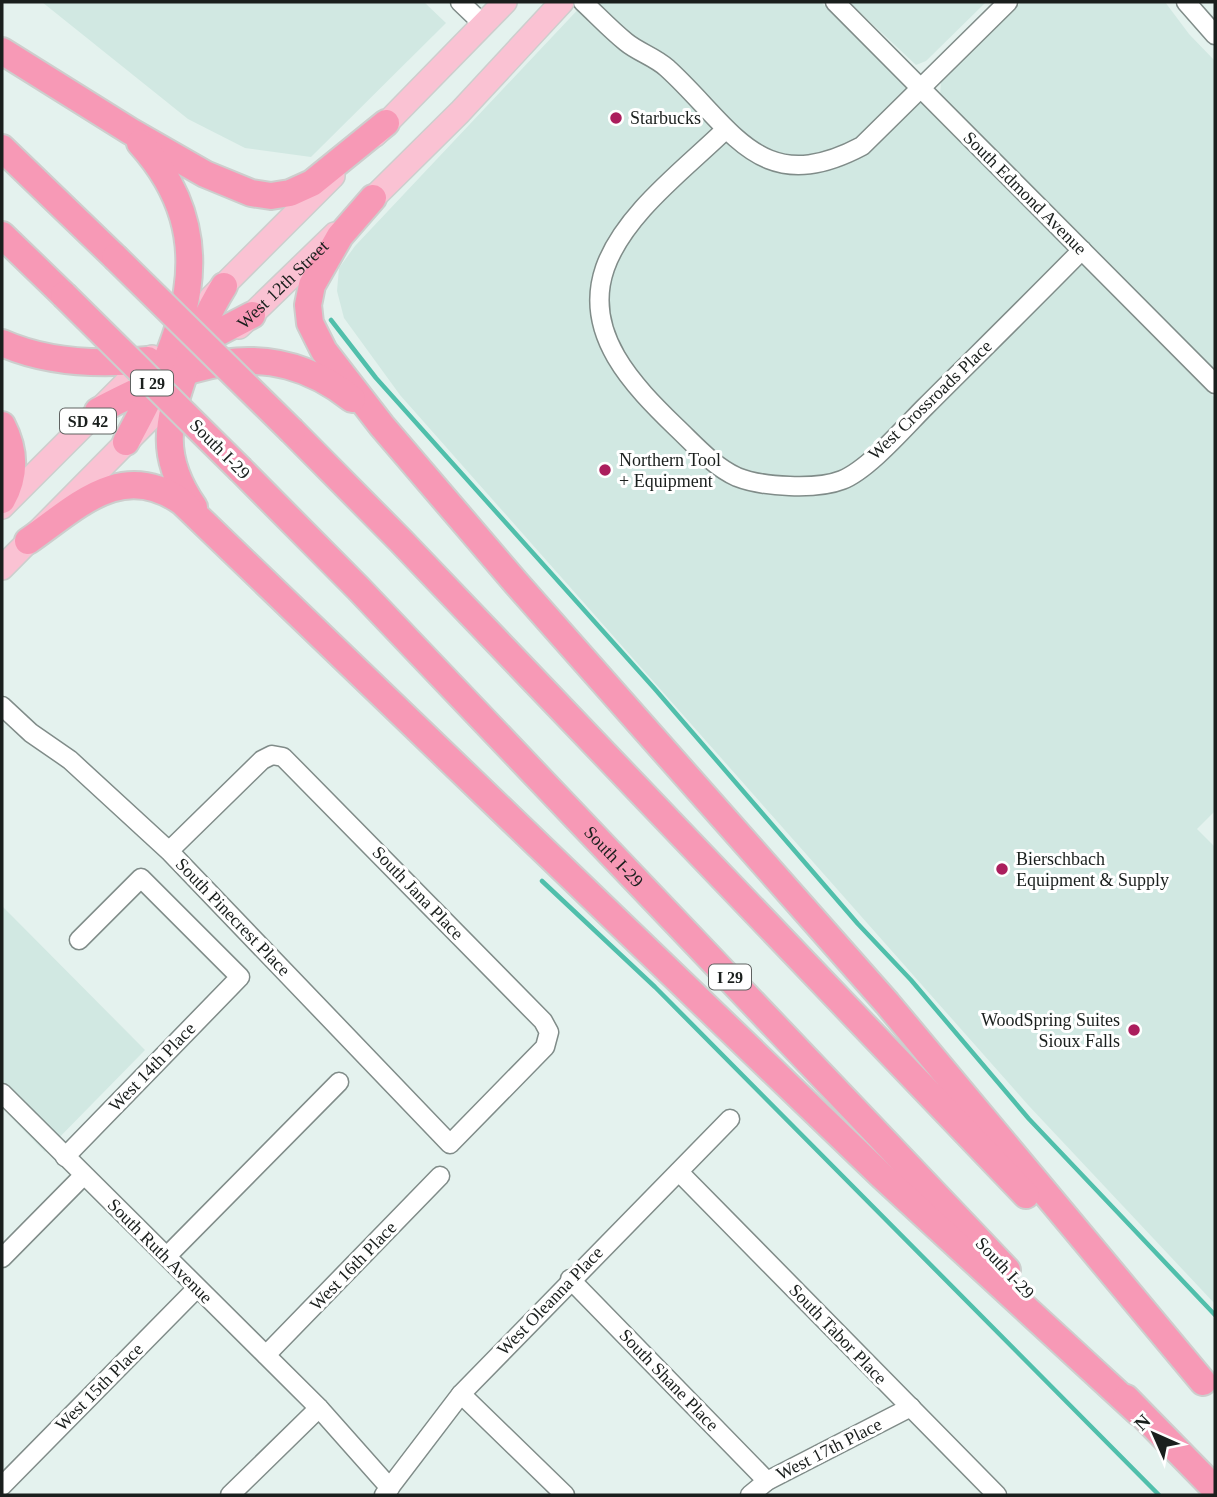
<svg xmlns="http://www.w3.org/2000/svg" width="1217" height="1497" font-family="'Times New Roman',serif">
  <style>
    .built { fill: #d1e8e2 }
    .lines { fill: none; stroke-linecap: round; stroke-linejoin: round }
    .stream { stroke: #50bfab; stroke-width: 4.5 }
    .minor-casing { stroke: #808c89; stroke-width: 21 }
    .major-casing { stroke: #cdcecd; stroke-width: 26 }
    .highway-casing { stroke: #cdcecd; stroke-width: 30 }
    .minor { stroke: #fff; stroke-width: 18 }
    .major { stroke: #fac2d3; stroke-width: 23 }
    .highway { stroke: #f799b6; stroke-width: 26 }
    .highway-bridge-casing { stroke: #cdcecd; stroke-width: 30; stroke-linecap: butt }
    .highway-bridge { stroke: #f799b6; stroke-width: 26 }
    .poi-dot { fill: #ab1e5d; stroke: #fff; stroke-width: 2.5 }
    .labels { text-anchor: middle; stroke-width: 6; stroke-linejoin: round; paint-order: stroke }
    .shield { fill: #fff; stroke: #5f6261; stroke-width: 2 }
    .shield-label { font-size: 16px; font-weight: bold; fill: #1a1f1d }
    .poi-label { font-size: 18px; fill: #1a1f1d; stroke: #fff; text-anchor: start }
    .street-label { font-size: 18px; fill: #1a1f1d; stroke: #fff }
  </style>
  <rect width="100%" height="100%" fill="#e4f2ee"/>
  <g class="built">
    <path d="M 42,2 L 424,2 L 446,23 L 311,157 L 245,148 L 188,119 Z"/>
    <path d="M 585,2 L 821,2 L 1215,398 L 1215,811 L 1197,829 L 1215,847 L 1215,1304 L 1029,1106 L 400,395 L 344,318 L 337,291 L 339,268 L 355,246 Z"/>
    <path d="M 849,2 L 986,2 L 926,61 L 916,65 Z"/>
    <path d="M 1021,2 L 1165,2 L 1189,34 L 1215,61 L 1215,370 L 940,96 L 941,81 Z"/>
    <path d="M 2,906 L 145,1050 L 45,1152 L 2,1108 Z"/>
  </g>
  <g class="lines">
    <g class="stream">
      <path d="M 331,320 L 376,378 L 654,688 L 858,924 L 911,980 L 1029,1119 L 1215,1315"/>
      <path d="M 542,881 L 655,987 L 1159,1495"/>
    </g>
    <defs>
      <g id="minor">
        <path d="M 460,2 L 483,24"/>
        <path d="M 583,2 C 597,15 611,30 626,42 C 638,52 655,57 667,68 C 733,128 760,200 862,146 L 1008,2"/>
        <path d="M 835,2 L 1215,384"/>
        <path d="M 1186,2 L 1215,35"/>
        <path d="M 725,130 C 685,169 624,214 605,268 C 582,334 634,386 676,427 C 695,445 713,466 737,477 C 762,487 817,490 842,480 C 868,470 905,427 925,407 C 977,355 1030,303 1082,250"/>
        <path d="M 2,706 L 31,733 L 70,760 L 169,851 L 450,1144 L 545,1047 L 549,1032 L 543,1021 L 283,757 L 272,755 L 262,760 L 169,851"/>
        <path d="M 2,1093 L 319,1408 L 390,1488"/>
        <path d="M 65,1157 L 240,977 L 141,878 L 79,940"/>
        <path d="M 679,1172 L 997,1495"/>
        <path d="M 167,1256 L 339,1082"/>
        <path d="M 2,1258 L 83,1176"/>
        <path d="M 570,1279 L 767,1481"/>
        <path d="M 266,1355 L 440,1176"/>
        <path d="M 461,1394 L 565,1495"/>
        <path d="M 2,1486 L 197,1288"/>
        <path d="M 230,1495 L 319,1408"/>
        <path d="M 384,1495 L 461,1394 L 730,1119"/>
        <path d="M 750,1495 L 767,1481 L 911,1407"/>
      </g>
      <g id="major">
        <path d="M 375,135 L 505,2"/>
        <path d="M 360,211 L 460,112 L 562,2"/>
        <path d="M 211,298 L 333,176"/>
        <path id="s1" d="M 239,327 L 335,234"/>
        <path d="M 2,507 L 152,357"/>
        <path d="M 2,568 L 181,387"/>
      </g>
      <g id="highway">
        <path d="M 2,51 L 130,131 L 205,174 L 251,193 L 271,196 L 290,193 L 312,183 L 386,123"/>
        <path d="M 2,148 L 115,257"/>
        <path d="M 373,198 L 340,236 L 312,285 L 308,305 L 310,323 L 324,351 L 382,426 L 517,584 L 887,1003 L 1203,1382"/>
        <path d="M 2,235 L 64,295"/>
        <path d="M 2,343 C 47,363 99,365 148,360"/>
        <path d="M 185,350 L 252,315"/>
        <path d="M 98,411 C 184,366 266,331 352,399"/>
        <path d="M 2,425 C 15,450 16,475 2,500"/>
        <path d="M 292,431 L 401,541 L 1026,1195"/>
        <path d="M 126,442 C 181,340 229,242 140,143"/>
        <path id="s2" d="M 241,470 L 358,588 L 1007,1270"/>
        <path d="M 194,507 C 159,456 167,423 186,369 C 197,339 207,313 224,286"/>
        <path d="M 28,541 C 77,507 122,459 182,502 L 882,1176 L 1138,1412"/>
        <path d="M 1126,1398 L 1215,1489"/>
      </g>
    </defs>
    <use href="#minor" class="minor-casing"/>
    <use href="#major" class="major-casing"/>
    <use href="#highway" class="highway-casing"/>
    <use href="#minor" class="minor"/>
    <use href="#major" class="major"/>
    <use href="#highway" class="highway"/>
    <defs>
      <g id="highway-bridge">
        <path d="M 115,257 L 292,431"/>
        <path d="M 64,295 L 241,470"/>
      </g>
    </defs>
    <use href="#highway-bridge" class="highway-bridge-casing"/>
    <use href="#highway-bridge" class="highway-bridge"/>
  </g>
  <g class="poi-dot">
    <circle cx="616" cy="118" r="7"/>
    <circle cx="605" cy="470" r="7"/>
    <circle cx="1002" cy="869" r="7"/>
    <circle cx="1134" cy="1030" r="7"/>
  </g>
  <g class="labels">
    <g class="shield">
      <rect x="131" y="370.5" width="42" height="25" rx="5"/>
      <rect x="60" y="408.5" width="56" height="25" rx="5"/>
      <rect x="709" y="964.5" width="42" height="25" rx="5"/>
    </g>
    <g class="shield-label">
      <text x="152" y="389">I 29</text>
      <text x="88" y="427">SD 42</text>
      <text x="730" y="983">I 29</text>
    </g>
    <g class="poi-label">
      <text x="630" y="124">Starbucks</text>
      <text x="619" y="466">Northern Tool<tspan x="619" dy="21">+ Equipment</tspan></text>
      <text x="1016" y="865">Bierschbach<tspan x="1016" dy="21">Equipment &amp; Supply</tspan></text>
      <text x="1120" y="1026" text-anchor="end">WoodSpring Suites<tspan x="1120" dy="21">Sioux Falls</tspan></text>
    </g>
    <g class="street-label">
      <text transform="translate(1025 193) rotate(45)" y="6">South Edmond Avenue</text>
      <text dy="6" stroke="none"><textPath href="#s1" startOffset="61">West 12th Street</textPath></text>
      <text transform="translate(930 400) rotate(-44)" y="6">West Crossroads Place</text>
      <text transform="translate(220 449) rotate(45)" y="6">South I-29</text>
      <text dy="6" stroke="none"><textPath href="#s2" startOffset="537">South I-29</textPath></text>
      <text transform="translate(418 893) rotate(46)" y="6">South Jana Place</text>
      <text transform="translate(233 917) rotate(46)" y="6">South Pinecrest Place</text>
      <text transform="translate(152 1067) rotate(-46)" y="6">West 14th Place</text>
      <text transform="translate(160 1251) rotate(45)" y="6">South Ruth Avenue</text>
      <text transform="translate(353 1266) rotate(-46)" y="6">West 16th Place</text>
      <text transform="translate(1005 1268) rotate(47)" y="6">South I-29</text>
      <text transform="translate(550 1301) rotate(-46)" y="6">West Oleanna Place</text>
      <text transform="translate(838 1334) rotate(46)" y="6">South Tabor Place</text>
      <text transform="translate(669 1380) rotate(46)" y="6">South Shane Place</text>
      <text transform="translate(99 1387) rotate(-45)" y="6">West 15th Place</text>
      <text transform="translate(829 1449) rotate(-27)" y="6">West 17th Place</text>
    </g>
  </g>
  <rect width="1217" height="1497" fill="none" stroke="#1a1f1d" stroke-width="7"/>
  <g transform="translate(1154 1434) rotate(315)" stroke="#ffffff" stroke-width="5" paint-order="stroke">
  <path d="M0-5L12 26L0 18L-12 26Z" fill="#1a1f1d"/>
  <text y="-10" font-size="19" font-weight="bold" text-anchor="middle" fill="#1a1f1d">N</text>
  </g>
</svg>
